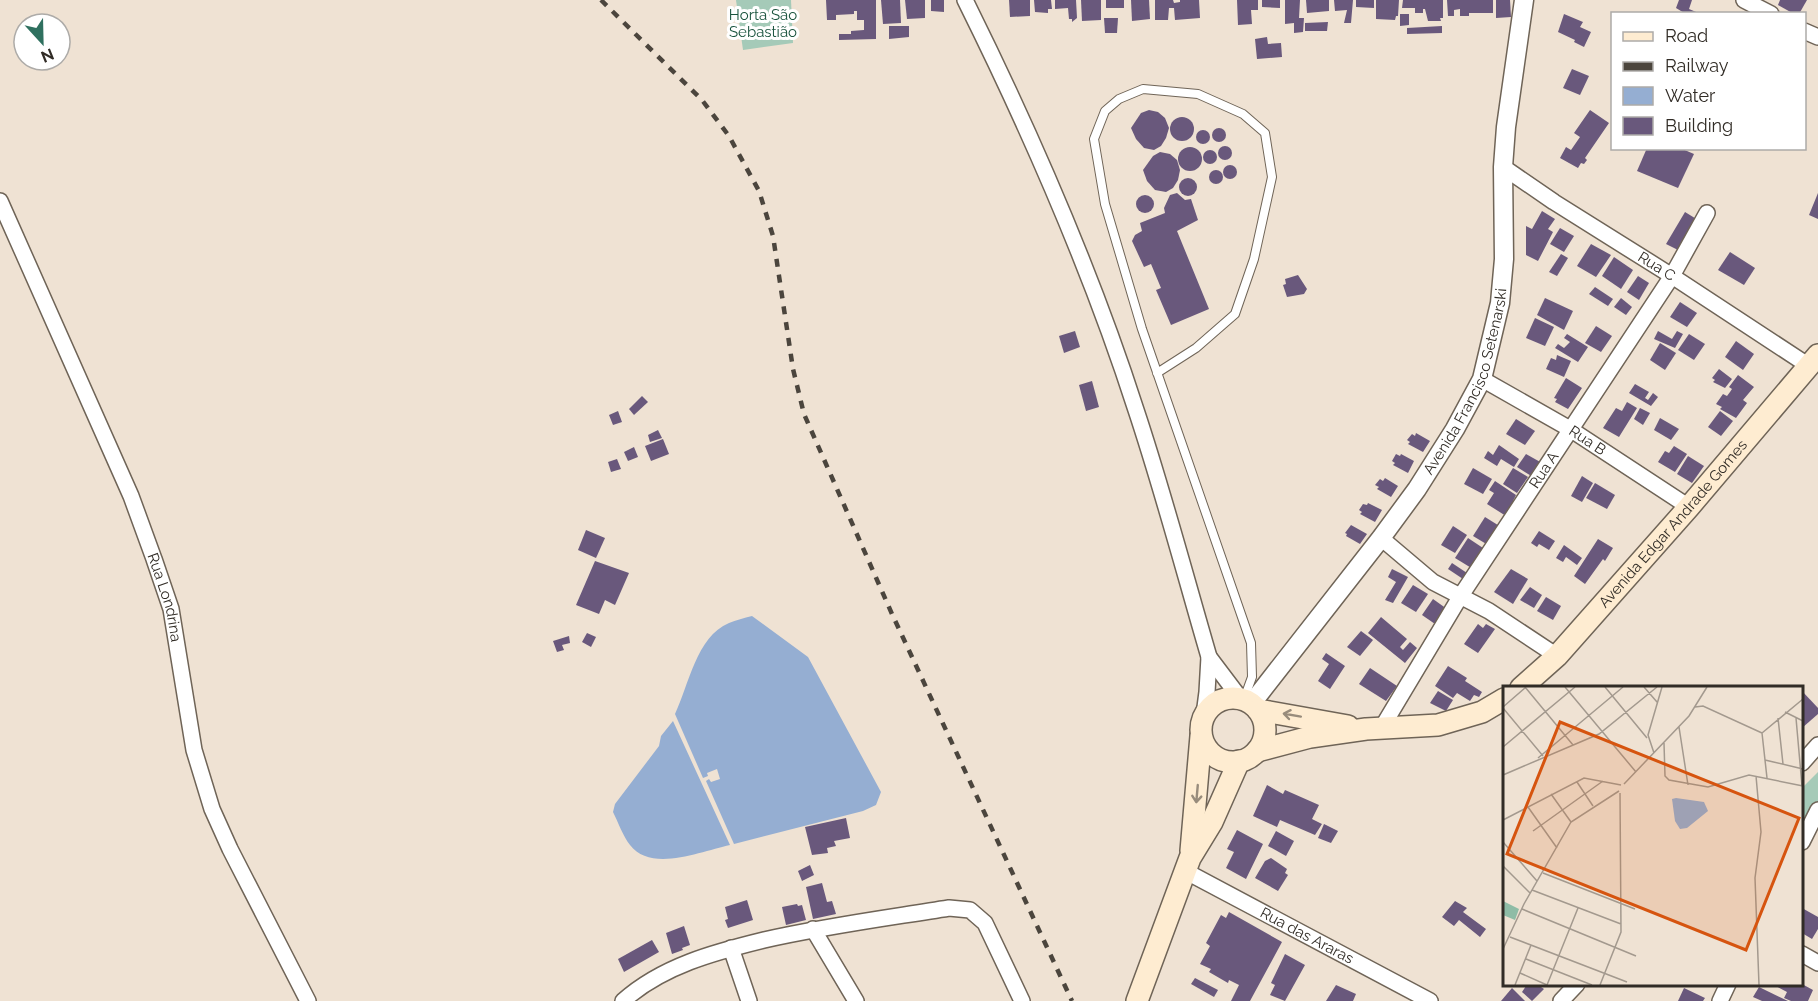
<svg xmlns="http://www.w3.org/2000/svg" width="1818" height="1001" font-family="Raleway,sans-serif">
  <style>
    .green { fill: #a5cab8 }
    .water { fill: #95aed2 }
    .building { fill: #69587c }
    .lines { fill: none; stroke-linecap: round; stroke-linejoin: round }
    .service-casing { stroke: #6f6457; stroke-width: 10 }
    .minor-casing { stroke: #6f6457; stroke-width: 18 }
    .tertiary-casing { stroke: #6f6457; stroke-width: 21 }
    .secondary-casing { stroke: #6f6457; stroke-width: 24 }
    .service { stroke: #fff; stroke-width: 8 }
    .minor { stroke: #fff; stroke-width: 15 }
    .tertiary { stroke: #fff; stroke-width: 18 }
    .secondary { stroke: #feecd1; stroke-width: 21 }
    .rail { stroke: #4b453d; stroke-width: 4.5; stroke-dasharray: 8 8; stroke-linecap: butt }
    .oneway { stroke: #988c7c }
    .labels { text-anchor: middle; stroke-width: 6; stroke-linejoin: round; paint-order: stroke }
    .park-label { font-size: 15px; fill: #19533d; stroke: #fff }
    .street-label { font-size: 15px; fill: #312c26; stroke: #fff }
    .inset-road { fill: none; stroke: #a3998e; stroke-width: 1.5 }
    .view { fill: #d6540f; fill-opacity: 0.15; stroke: #d6540f; stroke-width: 3 }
    .inset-edge { fill: none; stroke: #312c26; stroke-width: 3 }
  </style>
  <rect width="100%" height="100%" fill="#efe2d3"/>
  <g class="green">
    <path d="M 736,0 L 791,0 L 793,43 L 743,50 Z"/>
    <path d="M 1818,772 L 1818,801 L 1802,833 L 1802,788 Z"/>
  </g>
  <g class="water">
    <path d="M 752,616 L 808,657 L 881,792 L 876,805 L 863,811 L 734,844 L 706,781 L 709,779 L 711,782 L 720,779 L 717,769 L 707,773 L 708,776 L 703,778 L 675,714 C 689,685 696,637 729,623 C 736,620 744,618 752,616 Z"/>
    <path d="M 673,721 L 730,845 C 702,851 651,873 630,845 C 623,836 618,822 613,812 L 615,804 L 659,746 L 661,736 Z"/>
  </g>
  <g class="building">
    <path d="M 826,0 L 876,0 L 876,39 L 839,40 L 839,34 L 851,34 L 851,31 L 864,30 L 864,20 L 857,20 L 857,11 L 854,11 L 854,14 L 836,15 L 836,20 L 827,20 Z"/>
    <path d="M 881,0 L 900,0 L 901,23 L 883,24 Z"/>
    <path d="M 905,0 L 925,0 L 925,18 L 907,19 Z"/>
    <path d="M 931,0 L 944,0 L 944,12 L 931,11 Z"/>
    <path d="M 1009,0 L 1030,0 L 1030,16 L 1010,17 Z"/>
    <path d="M 1034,0 L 1051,0 L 1052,9 L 1048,9 L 1048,13 L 1035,12 Z"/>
    <path d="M 1055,0 L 1076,0 L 1077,18 L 1072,22 L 1072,19 L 1069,19 L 1068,8 L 1055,9 Z"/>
    <path d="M 1081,0 L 1101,0 L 1101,20 L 1082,21 Z"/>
    <rect x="1106" y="0" width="18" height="8"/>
    <path d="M 1131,0 L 1149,0 L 1150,19 L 1132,21 Z"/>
    <path d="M 1155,0 L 1173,0 L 1174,3 L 1180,2 L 1180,0 L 1199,0 L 1200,18 L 1175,20 L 1174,8 L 1169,8 L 1168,20 L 1155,20 Z"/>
    <path d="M 1237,0 L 1258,0 L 1258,10 L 1251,10 L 1252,24 L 1238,25 Z"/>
    <path d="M 1262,0 L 1280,0 L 1280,8 L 1262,7 Z"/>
    <path d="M 1285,0 L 1300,0 L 1299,18 L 1304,18 L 1303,32 L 1294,33 L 1294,23 L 1285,24 Z"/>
    <path d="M 1306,0 L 1329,0 L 1329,11 L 1307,13 Z"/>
    <path d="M 1334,0 L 1353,0 L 1351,23 L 1344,23 L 1347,10 L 1335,11 Z"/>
    <path d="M 1356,0 L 1374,0 L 1374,8 L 1356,7 Z"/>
    <path d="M 1376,0 L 1399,0 L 1398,16 L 1396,16 L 1395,20 L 1376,19 Z"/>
    <path d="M 1403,0 L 1443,0 L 1443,18 L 1440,18 L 1441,21 L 1428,21 L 1425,9 L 1423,9 L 1423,13 L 1415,13 L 1415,8 L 1402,8 Z"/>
    <path d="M 1447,0 L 1493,0 L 1493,13 L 1469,13 L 1469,16 L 1460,16 L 1460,9 L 1454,10 L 1454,16 L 1448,16 Z"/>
    <path d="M 1496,0 L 1510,0 L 1511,17 L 1496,18 Z"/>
    <path d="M 1679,0 L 1692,0 L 1689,9 L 1701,14 L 1686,14 L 1676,8 Z"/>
    <path d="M 1780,0 L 1807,0 L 1799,14 L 1794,14 L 1778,5 Z"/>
    <path d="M 1400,14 L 1409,14 L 1409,25 L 1400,26 Z"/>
    <path d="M 1564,14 L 1583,22 L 1580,27 L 1591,32 L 1584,47 L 1574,42 L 1575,40 L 1558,32 Z"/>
    <path d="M 1104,18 L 1118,18 L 1117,33 L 1105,33 Z"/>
    <path d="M 1328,22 L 1327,31 L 1305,31 L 1305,23 Z"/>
    <path d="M 889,26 L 909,26 L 909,37 L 889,39 Z"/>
    <path d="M 1442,26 L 1442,33 L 1407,34 L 1407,28 Z"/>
    <path d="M 1267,37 L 1268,44 L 1281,43 L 1282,57 L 1257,59 L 1255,39 Z"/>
    <path d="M 1572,69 L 1589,76 L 1580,95 L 1563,88 Z"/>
    <path d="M 1149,110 L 1158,112 L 1165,118 L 1169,128 L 1166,138 L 1161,146 L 1154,150 L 1144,148 L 1136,139 L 1131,128 L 1141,113 Z"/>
    <path d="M 1590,110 L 1609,123 L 1585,158 L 1587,160 L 1584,164 L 1581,163 L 1578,168 L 1560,158 L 1566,147 L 1571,150 L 1580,137 L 1574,133 Z"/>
    <circle cx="1182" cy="129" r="12"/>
    <circle cx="1219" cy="135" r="7"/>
    <circle cx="1203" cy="137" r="7"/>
    <circle cx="1225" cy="153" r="7"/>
    <circle cx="1190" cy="159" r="12"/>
    <path d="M 1647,148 L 1680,148 L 1694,154 L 1678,188 L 1637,171 Z"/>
    <circle cx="1210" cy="157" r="7"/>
    <path d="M 1160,152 L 1170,154 L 1177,160 L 1180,170 L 1178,180 L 1173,188 L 1166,192 L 1155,190 L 1147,181 L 1143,170 L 1153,156 Z"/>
    <circle cx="1230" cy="172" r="7"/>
    <circle cx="1216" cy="177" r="7"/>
    <circle cx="1188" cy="187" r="9"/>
    <path d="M 1177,193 L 1185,200 L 1191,199 L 1198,220 L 1177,231 L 1209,309 L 1171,325 L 1156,290 L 1161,288 L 1151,264 L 1144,267 L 1132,241 L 1135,235 L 1142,231 L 1140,223 L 1165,213 L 1164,208 L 1170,195 Z"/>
    <path d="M 1818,193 L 1818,219 L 1809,215 Z"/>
    <circle cx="1145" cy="204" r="9"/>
    <path d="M 1542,211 L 1555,219 L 1548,229 L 1553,232 L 1538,261 L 1526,255 L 1526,226 L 1532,229 Z"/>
    <path d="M 1685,212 L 1698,220 L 1682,252 L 1666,244 Z"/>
    <path d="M 1560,228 L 1574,236 L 1564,252 L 1550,244 Z"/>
    <path d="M 1591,244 L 1611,255 L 1596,277 L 1577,266 Z"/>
    <path d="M 1730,252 L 1755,268 L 1744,285 L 1718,270 Z"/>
    <path d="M 1561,254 L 1568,258 L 1557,276 L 1549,272 Z"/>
    <path d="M 1614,257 L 1633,270 L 1621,289 L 1602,276 Z"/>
    <path d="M 1298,275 L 1307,289 L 1304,294 L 1287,297 L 1283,285 L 1286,284 L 1285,279 Z"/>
    <path d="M 1638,276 L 1649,283 L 1639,300 L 1627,292 Z"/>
    <path d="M 1595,287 L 1613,299 L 1608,306 L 1589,294 Z"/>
    <path d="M 1545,298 L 1573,311 L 1564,330 L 1537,315 Z"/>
    <path d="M 1621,298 L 1632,307 L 1626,315 L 1614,307 Z"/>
    <path d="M 1680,302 L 1697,313 L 1687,327 L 1670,317 Z"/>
    <path d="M 1535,318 L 1554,327 L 1545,346 L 1526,338 Z"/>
    <path d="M 1596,326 L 1612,336 L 1601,352 L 1585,343 Z"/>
    <path d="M 1075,331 L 1080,347 L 1064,353 L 1059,336 Z"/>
    <path d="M 1658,331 L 1672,339 L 1677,331 L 1683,334 L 1675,348 L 1654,339 Z"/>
    <path d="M 1567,334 L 1588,347 L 1578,362 L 1555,348 L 1558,344 L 1564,348 L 1570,342 L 1564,338 Z"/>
    <path d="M 1689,334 L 1705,344 L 1694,360 L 1678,350 Z"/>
    <path d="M 1736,341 L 1754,354 L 1743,370 L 1725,357 Z"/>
    <path d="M 1660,343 L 1676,353 L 1665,370 L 1650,360 Z"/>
    <path d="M 1557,355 L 1571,361 L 1564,377 L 1546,369 L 1551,358 L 1556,360 Z"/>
    <path d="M 1719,369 L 1732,379 L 1725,388 L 1713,382 L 1715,380 L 1712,378 Z"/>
    <path d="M 1738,375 L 1754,387 L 1743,400 L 1747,403 L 1736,418 L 1720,409 L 1722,407 L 1716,404 L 1723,394 L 1727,396 L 1730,392 L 1732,389 L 1729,387 Z"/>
    <path d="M 1566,378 L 1582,388 L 1568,409 L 1555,402 L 1557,399 L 1554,398 Z"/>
    <path d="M 1092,381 L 1099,407 L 1086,411 L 1079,385 Z"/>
    <path d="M 1635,384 L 1649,392 L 1645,398 L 1648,400 L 1653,393 L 1658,397 L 1651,406 L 1629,393 Z"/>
    <path d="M 642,396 L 648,402 L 634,415 L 629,409 Z"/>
    <path d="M 1627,402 L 1637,408 L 1619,437 L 1603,428 L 1616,408 L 1622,411 Z"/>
    <path d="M 1640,408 L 1650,413 L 1643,425 L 1634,419 Z"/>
    <path d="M 618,411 L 622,422 L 613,425 L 609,415 Z"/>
    <path d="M 1720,411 L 1733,421 L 1721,436 L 1708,427 Z"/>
    <path d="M 1660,418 L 1679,429 L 1671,440 L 1654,430 Z"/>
    <path d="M 1516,419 L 1535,431 L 1525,445 L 1506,434 Z"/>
    <path d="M 658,430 L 662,438 L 650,442 L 648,435 Z"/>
    <path d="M 1416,433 L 1430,441 L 1423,452 L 1408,444 L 1410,442 L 1407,440 L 1412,434 L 1415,436 Z"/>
    <path d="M 663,439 L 669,454 L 651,461 L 645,446 Z"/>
    <path d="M 1499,445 L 1519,459 L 1514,467 L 1501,459 L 1497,466 L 1484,458 L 1488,451 L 1493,455 Z"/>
    <path d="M 1674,446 L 1687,454 L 1675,472 L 1658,462 L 1665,451 L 1669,453 Z"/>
    <path d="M 634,447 L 638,457 L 628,461 L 624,452 Z"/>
    <path d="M 1396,454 L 1400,456 L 1401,454 L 1414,461 L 1408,473 L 1393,465 L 1395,463 L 1392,461 Z"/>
    <path d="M 1526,454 L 1542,463 L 1533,477 L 1517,467 Z"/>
    <path d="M 1688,456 L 1704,466 L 1692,483 L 1677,474 Z"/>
    <path d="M 617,459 L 621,469 L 611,472 L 608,462 Z"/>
    <path d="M 1473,468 L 1492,479 L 1483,494 L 1464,484 Z"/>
    <path d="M 1513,468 L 1528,477 L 1517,493 L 1503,484 Z"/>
    <path d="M 1582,476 L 1593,483 L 1582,502 L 1571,496 Z"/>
    <path d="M 1385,478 L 1398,486 L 1391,497 L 1377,489 L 1379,487 L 1375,485 L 1380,479 L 1383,481 Z"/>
    <path d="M 1495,481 L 1516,495 L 1513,501 L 1516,503 L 1506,516 L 1487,504 L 1494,493 L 1489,490 Z"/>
    <path d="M 1595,483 L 1615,495 L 1607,509 L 1586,498 Z"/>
    <path d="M 1368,503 L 1382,510 L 1375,522 L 1360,514 L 1362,512 L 1359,510 L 1363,504 L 1367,505 Z"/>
    <path d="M 1485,517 L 1501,527 L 1488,545 L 1473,536 Z"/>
    <path d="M 1351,525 L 1367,534 L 1360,544 L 1346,536 L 1347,534 L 1345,533 Z"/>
    <path d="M 1453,526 L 1467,535 L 1455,553 L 1441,545 Z"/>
    <path d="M 586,530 L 605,538 L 596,558 L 578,550 Z"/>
    <path d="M 1539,531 L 1555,541 L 1549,550 L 1539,544 L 1537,547 L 1531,543 Z"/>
    <path d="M 1468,538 L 1486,550 L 1473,569 L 1455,558 Z"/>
    <path d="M 1598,539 L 1613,548 L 1605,561 L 1603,559 L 1585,584 L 1574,576 Z"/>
    <path d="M 1564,545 L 1582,558 L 1577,565 L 1566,557 L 1563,562 L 1556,558 Z"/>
    <path d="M 595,561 L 629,573 L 615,605 L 605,600 L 599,614 L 576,605 Z"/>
    <path d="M 1452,563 L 1467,573 L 1463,579 L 1448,569 Z"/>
    <path d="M 1392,569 L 1408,577 L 1393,603 L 1385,600 L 1396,582 L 1388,577 Z"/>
    <path d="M 1511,569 L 1528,579 L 1513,604 L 1494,592 Z"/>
    <path d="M 1413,585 L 1428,594 L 1416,612 L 1401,603 Z"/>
    <path d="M 1530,587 L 1542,595 L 1534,608 L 1520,600 Z"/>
    <path d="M 1546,597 L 1561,606 L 1553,620 L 1537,611 Z"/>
    <path d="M 1433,599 L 1447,609 L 1435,624 L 1422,615 Z"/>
    <path d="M 1381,617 L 1407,639 L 1400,647 L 1403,650 L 1410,642 L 1417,648 L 1405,663 L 1368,633 Z"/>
    <path d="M 1478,624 L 1483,628 L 1486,624 L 1495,629 L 1478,653 L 1464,644 Z"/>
    <path d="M 1361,631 L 1373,640 L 1360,656 L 1347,647 Z"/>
    <path d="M 587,633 L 596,637 L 591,647 L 582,642 Z"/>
    <path d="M 569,636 L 570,643 L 562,645 L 564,650 L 557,652 L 553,641 Z"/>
    <path d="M 1326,653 L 1345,666 L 1330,689 L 1318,681 L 1329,664 L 1322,659 Z"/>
    <path d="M 1448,666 L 1467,678 L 1465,681 L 1482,692 L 1479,697 L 1474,695 L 1470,701 L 1457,693 L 1453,698 L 1435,686 Z"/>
    <path d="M 1370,668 L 1397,686 L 1386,701 L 1359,684 Z"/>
    <path d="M 1438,691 L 1453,700 L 1446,711 L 1430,703 Z"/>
    <path d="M 1802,691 L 1818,708 L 1818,714 L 1802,728 Z"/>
    <path d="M 1267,785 L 1283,794 L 1285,790 L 1319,805 L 1312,819 L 1322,824 L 1315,835 L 1280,820 L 1277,827 L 1253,816 Z"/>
    <path d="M 846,818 L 850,838 L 834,841 L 836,846 L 827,848 L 828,853 L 812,855 L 805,827 Z"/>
    <path d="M 1324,824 L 1338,831 L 1331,843 L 1318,838 Z"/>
    <path d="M 1237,830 L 1263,844 L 1246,879 L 1226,868 L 1234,852 L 1227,849 Z"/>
    <path d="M 1276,831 L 1294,841 L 1286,856 L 1268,846 Z"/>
    <path d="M 1271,858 L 1287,869 L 1285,873 L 1288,875 L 1278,891 L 1255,878 L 1265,861 Z"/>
    <path d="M 810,865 L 814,875 L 802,881 L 798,871 Z"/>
    <path d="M 822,883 L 827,902 L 832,901 L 836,914 L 813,919 L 806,887 Z"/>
    <path d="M 747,900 L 753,920 L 728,928 L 725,920 L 728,919 L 725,907 Z"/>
    <path d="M 1455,901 L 1467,908 L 1463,912 L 1486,929 L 1480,937 L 1459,920 L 1454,926 L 1442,917 Z"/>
    <path d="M 797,904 L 798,906 L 802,905 L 806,920 L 786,925 L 782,907 Z"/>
    <path d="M 1802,908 L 1818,917 L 1818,929 L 1812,939 L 1802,933 Z"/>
    <path d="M 1229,912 L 1282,942 L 1250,1001 L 1231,1001 L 1239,985 L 1229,980 L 1228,983 L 1209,972 L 1211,969 L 1200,964 L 1210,946 L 1206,943 L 1221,915 L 1226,918 Z"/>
    <path d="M 684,926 L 690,945 L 682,948 L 683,950 L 672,954 L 666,933 Z"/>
    <path d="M 652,940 L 659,952 L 624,972 L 618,959 Z"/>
    <path d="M 1285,954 L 1305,965 L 1285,1001 L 1270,995 L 1275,985 L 1271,983 Z"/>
    <path d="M 1195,978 L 1218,990 L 1214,997 L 1191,984 Z"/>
    <path d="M 1524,984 L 1543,984 L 1541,987 L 1544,989 L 1532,1001 L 1522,992 L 1526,986 Z"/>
    <path d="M 1772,984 L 1802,984 L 1813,990 L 1808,1001 L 1791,1001 L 1784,998 L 1787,992 Z"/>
    <path d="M 1336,985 L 1356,994 L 1353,1001 L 1326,1001 Z"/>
    <path d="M 1759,987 L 1788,1001 L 1762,1001 L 1753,997 Z"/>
    <path d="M 1512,988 L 1525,1001 L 1501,1001 Z"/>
    <path d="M 1684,988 L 1705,998 L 1703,1001 L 1678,1001 Z"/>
  </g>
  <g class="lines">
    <defs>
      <path id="service" d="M 1157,373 L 1196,348 L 1235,314 L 1254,259 L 1272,177 L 1265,133 L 1243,114 L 1198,94 L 1143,89 L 1119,99 L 1105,111 L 1094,139 L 1105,204 L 1142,329 L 1251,643 L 1252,677 L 1244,699"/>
      <g id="minor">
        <path d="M 965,0 C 1030,131 1091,270 1136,410 C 1163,491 1185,575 1209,657 L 1207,692 L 1204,715"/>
        <path d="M 1744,0 L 1771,14"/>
        <path d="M 1804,31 L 1818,37"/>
        <path id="s1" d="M 1503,167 L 1554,202 L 1672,276 L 1809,366"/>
        <path id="s2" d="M 0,201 L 131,496 L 154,559 L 171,609 L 194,750 L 212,809 L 230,849 L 308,1001"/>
        <path id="s3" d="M 1482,379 L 1570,429 L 1689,507"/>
        <path d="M 1381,538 L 1433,582 L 1489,611 L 1557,656"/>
        <path d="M 1209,657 L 1240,698"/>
        <path id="s4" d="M 1381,729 L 1460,597 L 1672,276 L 1707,213"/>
        <path d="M 1802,763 L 1818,745"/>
        <path d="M 1802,842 L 1818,810"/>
        <path id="s5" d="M 1185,871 L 1430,1001"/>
        <path d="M 813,929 L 856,1001"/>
        <path d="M 731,948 L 749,1001"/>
        <path d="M 1802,954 L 1818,963"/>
        <path d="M 623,1001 C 662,966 715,952 764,940 C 825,926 887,918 949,908 L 970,910 L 985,923 L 1022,1001"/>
        <path d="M 1561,1001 L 1577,984"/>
        <path d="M 1720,1001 L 1728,984"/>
      </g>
      <g id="tertiary">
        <path id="s6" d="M 1252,703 L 1381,538 L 1417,489 L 1455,429 L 1482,379 L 1500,303 L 1504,259 L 1503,167 L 1506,127 L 1524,0"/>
      </g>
      <g id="secondary">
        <path id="s7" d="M 1521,688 L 1557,656 L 1689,507 L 1818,355"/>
        <circle cx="1233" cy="730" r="32"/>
        <path d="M 1258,710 L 1348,726"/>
        <path d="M 1257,751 L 1310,737 L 1366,729 L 1438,725 L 1482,712 L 1504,699"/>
        <path d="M 1191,851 L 1201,736"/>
        <path d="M 1137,1001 L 1190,858 L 1212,822 L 1239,761"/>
      </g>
    </defs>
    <use href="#service" class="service-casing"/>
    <use href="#minor" class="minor-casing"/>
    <use href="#tertiary" class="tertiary-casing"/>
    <use href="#secondary" class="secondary-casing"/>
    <use href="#service" class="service"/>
    <use href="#minor" class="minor"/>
    <use href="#tertiary" class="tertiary"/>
    <use href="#secondary" class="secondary"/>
    <path class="rail" d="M 601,0 L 702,100 L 729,136 L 759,191 L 773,236 L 793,369 L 804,414 L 892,614 L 1072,1001"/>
  </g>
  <defs><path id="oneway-shaft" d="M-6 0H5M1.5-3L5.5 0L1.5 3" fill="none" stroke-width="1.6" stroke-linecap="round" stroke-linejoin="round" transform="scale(1.5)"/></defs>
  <g class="oneway">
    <use href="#oneway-shaft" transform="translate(1292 715) rotate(-170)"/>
    <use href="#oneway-shaft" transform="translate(1197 794) rotate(95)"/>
  </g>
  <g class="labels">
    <g class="park-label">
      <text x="763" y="20">Horta São<tspan x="763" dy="17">Sebastião</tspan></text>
    </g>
    <g class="street-label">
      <text dy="5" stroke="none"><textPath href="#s1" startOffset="183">Rua C</textPath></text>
      <text dy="5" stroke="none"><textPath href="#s6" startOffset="390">Avenida Francisco Setenarski</textPath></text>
      <text dy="5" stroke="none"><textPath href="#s3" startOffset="122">Rua B</textPath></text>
      <text dy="5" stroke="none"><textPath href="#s4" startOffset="306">Rua A</textPath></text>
      <text dy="5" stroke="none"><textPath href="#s7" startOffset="224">Avenida Edgar Andrade Gomes</textPath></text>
      <text dy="5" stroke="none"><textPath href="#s2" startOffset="430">Rua Londrina</textPath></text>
      <text dy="5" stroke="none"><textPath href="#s5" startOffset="138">Rua das Araras</textPath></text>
    </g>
  </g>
  <g transform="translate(1503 686)">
    <rect width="300" height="300" fill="#efe2d3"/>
    <path d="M 0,215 L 16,223 L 12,234 L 0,229 Z" fill="#8ebca6"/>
    <path d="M 173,112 L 201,116 L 205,125 L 184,142 L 177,143 L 172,135 L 169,113 Z" fill="#95aed2"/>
    <path class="inset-road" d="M 22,1 L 70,59M 62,1 L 133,86M 102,1 L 144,52M 141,1 L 154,16M 0,21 L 23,1M 192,21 L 200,20 L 259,47M 0,22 L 40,70M 282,26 L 300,35M 275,32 L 280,78M 293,32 L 299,100M 176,41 L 185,99M 259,47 L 300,13M 259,47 L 264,92M 161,57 L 162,90 L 166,94 L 205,101 L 246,89 L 300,100M 0,61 L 72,1M 151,67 L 145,49 L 159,1M 35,72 L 120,1M 262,74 L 300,83M 0,89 L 96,48 L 154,1M 253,90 L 258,146 L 252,192 L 256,299M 74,96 L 90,120M 121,98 L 186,30 L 204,1M 48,108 L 68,136M 25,121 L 54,162M 0,134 L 81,92 L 118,99M 30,145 L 100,95M 0,156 L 34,195M 0,180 L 27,207M 40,187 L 132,223M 29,204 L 118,238M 19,223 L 133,270M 7,251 L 124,296M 0,263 L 21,218 L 68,136 L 116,105M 23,273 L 89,299M 17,287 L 44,299M 12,299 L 28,259M 44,299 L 75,222M 97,299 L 118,246 L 117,107"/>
    <path class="view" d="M 57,36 L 296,132 L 243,264 L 4,168 Z"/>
    <rect width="300" height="300" class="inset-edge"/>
  </g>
  <rect x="1611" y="12" width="195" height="138" fill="#ffffff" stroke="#adaba8" stroke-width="1.5"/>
  <rect x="1623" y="32" width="30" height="9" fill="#feecd1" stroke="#adaba8" stroke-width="1.5"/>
  <text x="1665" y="42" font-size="18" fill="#312c26">Road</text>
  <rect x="1623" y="62" width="30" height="9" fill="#4b453d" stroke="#adaba8" stroke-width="1.5"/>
  <text x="1665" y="72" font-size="18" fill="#312c26">Railway</text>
  <rect x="1623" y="87" width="30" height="18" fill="#95aed2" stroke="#adaba8" stroke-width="1.5"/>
  <text x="1665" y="102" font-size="18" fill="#312c26">Water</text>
  <rect x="1623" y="117" width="30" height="18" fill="#69587c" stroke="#adaba8" stroke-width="1.5"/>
  <text x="1665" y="132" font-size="18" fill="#312c26">Building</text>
  <g transform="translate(42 42) rotate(158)"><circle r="28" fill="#ffffff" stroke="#adaba8" stroke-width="1.5"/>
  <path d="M0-4.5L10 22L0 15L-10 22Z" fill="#2f705f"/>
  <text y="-9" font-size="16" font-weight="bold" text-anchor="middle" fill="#312c26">N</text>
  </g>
</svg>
